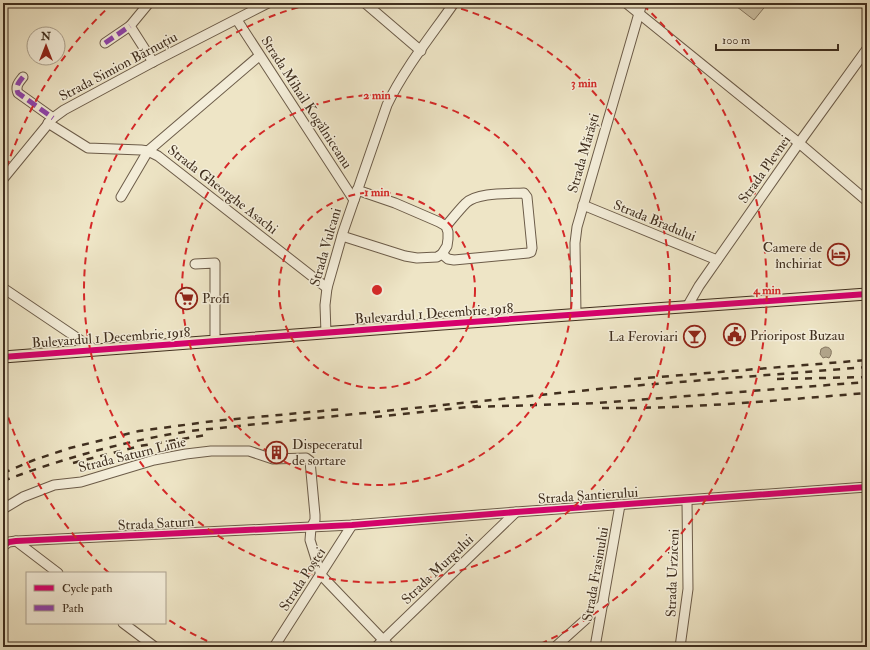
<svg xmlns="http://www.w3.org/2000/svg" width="870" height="650" font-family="'IM FELL Double Pica',serif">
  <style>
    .green { fill: #d0c6aa; stroke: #887a64 }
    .water { fill: #b3a78d; stroke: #857761 }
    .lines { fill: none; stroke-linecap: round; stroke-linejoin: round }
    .minor-casing { stroke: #6c5c49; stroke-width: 11 }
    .major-casing { stroke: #402f1f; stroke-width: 13 }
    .minor { stroke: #f4eeda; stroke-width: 9 }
    .major { stroke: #eee5c6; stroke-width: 11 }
    .rail { stroke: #402f1f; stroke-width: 2.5; stroke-dasharray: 7 7; stroke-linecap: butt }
    .quiet { stroke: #8e44ad; stroke-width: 5; stroke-dasharray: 10 5; stroke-linecap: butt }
    .cycleway-casing { stroke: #f4eeda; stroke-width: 8 }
    .cycleway { stroke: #d6006c; stroke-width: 6 }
    .ring { fill: none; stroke: #d62828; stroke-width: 2; stroke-dasharray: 7 5 }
    .labels { text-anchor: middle; stroke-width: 3; stroke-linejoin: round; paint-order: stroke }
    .street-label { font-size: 14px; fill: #402f1f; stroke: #f4eeda }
    .poi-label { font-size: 14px; fill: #402f1f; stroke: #f4eeda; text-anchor: start }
    .centre { fill: #d62828; stroke: #f4eeda; stroke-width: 2 }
    .ring-label { font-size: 12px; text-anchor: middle; font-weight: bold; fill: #d62828; stroke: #f4eeda; stroke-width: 3; stroke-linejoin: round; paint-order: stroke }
  </style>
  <rect width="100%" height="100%" fill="#eee5c6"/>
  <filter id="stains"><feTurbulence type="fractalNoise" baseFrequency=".005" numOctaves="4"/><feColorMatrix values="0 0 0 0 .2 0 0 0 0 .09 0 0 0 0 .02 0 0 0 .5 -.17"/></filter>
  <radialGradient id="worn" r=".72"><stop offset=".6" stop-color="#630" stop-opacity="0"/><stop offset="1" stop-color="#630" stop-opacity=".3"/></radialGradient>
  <path class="green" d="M 732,3 L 768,3 L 754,20 Z"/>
  <path class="water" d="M 825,347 C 832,347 833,353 829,358 L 826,357 L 823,358 L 820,354 L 821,349 Z"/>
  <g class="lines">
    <defs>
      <g id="minor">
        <path d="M 149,3 L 130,26 L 153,62"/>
        <path d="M 365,3 L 421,51"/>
        <path d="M 626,3 L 799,143 L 867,201"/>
        <path d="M 864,3 L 867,6"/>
        <path d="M 237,20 L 354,200"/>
        <path d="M 105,43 L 130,26"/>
        <path d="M 23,77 C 19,82 15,86 18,93 L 53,118"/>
        <path d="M 48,123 L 88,148 L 141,150 L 148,151 L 158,156 L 327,288"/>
        <path d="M 3,179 L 53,118 L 64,110 L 153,62 L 268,3"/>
        <path d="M 121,197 L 148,151 L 259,56"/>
        <path d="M 583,205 L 717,260"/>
        <path d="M 342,236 L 405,256 L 417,258 L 437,257 L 442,254 L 447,246 L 448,239 L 448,232 L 446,226 L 439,222 L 395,203 L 357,190"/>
        <path d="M 442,254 L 448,259 L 454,260 L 528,253 L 531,252 L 532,248 L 527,197 L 524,193 C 508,194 478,192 466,203 C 459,210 452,219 446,226"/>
        <path d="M 195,264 L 215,263 L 215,341"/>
        <path d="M 3,288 L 95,350"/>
        <path d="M 687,307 L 699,286 L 799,143 L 867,49"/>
        <path d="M 576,315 L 575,243 L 577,227 L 642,3"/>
        <path d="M 326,333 L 325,305 L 327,288 L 343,232 L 387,105 C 404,69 431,36 454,3"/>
        <path d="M 3,509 L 23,497 L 54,485 L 81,482 L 154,460 L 186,454 L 211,451 L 249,451 L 273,459 L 306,458 L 310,461 L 315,515 L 315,520 L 311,528 L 310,540 L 321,575 L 390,647"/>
        <path d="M 16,541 L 58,573"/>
        <path d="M 3,546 L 9,542 L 16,541 L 352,525 L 516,512 L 867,487"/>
        <path d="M 123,623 L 155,647"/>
        <path d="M 274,647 L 352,525"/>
        <path d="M 376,647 L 516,512"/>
        <path d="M 555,647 L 604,603"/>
        <path d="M 595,647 L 620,505"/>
        <path d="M 680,647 L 688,589 L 687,501"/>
      </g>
      <path id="major" d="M 3,357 L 442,324 L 867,294"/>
    </defs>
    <use href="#minor" class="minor-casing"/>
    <use href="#major" class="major-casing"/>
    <use href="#minor" class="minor"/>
    <use href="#major" class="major"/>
    <g class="rail">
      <path d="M 634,379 L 867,360"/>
      <path d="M 777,379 L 867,377"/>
      <path d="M 474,407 L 598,403 L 867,382"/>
      <path d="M 602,408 C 690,409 779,400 867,393"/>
      <path d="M 375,417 L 478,406"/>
      <path d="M 73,463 L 140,446 L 206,435"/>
      <path d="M 3,473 L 34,460 L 70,448 L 139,431 L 214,421 L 343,409"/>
      <path d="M 3,481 C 64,458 125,441 190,431 L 618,387 L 867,367"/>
    </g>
    <g class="quiet">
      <path d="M 105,43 L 130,26"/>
      <path d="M 23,77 C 19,82 15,86 18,93 L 53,118"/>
    </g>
    <defs>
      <g id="cycleway">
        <path d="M 3,357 L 442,324 L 867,294"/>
        <path d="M 3,546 L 9,542 L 16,541 L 352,525 L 516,512 L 867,487"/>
      </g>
    </defs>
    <use href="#cycleway" class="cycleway-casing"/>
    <use href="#cycleway" class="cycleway"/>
  </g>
  <g class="ring">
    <circle cx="377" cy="290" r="98"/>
    <circle cx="377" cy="290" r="195"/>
    <path d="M438 3A293 293 0 1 1 316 3"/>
    <path d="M218 646A390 390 0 0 1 167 619M109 573A390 390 0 0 1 3 401M3 179A390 390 0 0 1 111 5M643 5A390 390 0 0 1 536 646"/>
  </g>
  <defs>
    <symbol id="hotel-ring" viewBox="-11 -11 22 22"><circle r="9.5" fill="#f4eeda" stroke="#8f2418" stroke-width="1.5"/><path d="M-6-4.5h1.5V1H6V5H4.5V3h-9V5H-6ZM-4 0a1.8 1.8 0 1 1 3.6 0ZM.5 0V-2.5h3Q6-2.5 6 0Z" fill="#8f2418"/></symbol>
    <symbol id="supermarket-ring" viewBox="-11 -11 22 22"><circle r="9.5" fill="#f4eeda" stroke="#8f2418" stroke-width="1.5"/><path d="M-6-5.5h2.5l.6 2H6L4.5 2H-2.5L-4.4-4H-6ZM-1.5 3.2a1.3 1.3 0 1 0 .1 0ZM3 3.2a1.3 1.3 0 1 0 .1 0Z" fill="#8f2418"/></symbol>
    <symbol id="civic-ring" viewBox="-11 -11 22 22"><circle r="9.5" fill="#f4eeda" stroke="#8f2418" stroke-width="1.5"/><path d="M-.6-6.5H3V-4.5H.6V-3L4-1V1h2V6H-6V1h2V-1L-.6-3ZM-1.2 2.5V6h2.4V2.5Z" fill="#8f2418"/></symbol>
    <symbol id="bar-ring" viewBox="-11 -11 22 22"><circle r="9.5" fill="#f4eeda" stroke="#8f2418" stroke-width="1.5"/><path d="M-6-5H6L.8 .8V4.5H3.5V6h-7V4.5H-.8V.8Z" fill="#8f2418"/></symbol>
    <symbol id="building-ring" viewBox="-11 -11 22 22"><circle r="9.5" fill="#f4eeda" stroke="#8f2418" stroke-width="1.5"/><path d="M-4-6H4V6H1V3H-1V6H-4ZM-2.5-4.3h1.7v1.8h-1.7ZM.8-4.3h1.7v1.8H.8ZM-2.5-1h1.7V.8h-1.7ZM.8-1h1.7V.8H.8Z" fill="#8f2418"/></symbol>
  </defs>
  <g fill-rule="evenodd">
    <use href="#hotel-ring" x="826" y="242" width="25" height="25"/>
    <use href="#supermarket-ring" x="174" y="286" width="25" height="25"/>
    <use href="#civic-ring" x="722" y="322" width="25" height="25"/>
    <use href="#bar-ring" x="682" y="324" width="25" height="25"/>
    <use href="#building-ring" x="264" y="440" width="25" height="25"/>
  </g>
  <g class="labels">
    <g class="street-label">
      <text transform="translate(118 66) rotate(-28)" y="5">Strada Simion Bărnuțiu</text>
      <text transform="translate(307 102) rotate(57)" y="5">Strada Mihail Kogălniceanu</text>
      <text transform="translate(583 153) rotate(-74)" y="5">Strada Mărăști</text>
      <text transform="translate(764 169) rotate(-55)" y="5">Strada Plevnei</text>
      <text transform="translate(223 189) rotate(38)" y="5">Strada Gheorghe Asachi</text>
      <text transform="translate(655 220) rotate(22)" y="5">Strada Bradului</text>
      <text transform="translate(325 247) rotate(-74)" y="5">Strada Vulcani</text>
      <text transform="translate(434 313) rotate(-4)" y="5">Bulevardul 1 Decembrie 1918</text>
      <text transform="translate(111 337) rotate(-4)" y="5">Bulevardul 1 Decembrie 1918</text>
      <text transform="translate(132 454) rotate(-14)" y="5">Strada Saturn Linie</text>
      <text transform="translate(588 495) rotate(-4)" y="5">Strada Șantierului</text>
      <text transform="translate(156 523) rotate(-3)" y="5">Strada Saturn</text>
      <text transform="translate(437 569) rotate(-44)" y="5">Strada Murgului</text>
      <text transform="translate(672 573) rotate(-88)" y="5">Strada Urziceni</text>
      <text transform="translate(595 574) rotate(-80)" y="5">Strada Frasinului</text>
      <text transform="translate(302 579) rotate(-57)" y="5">Strada Poștei</text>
    </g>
    <g class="poi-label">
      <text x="822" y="252" text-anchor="end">Camere de<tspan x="822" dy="16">închiriat</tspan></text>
      <text x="202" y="303">Profi</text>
      <text x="750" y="340">Prioripost Buzau</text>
      <text x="678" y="341" text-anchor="end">La Feroviari</text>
      <text x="292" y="449">Dispeceratul<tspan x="292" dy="16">de sortare</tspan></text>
    </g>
  </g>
  <circle cx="377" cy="290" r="6" class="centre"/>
  <g class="ring-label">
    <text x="584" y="87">3 min</text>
    <text x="377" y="99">2 min</text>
    <text x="377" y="196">1 min</text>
    <text x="767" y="294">4 min</text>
  </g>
  <rect width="870" height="650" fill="none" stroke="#eee5c6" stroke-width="16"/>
  <rect x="4" y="4" width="862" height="642" fill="none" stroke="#402f1f" stroke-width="2"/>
  <rect x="8" y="8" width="854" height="634" fill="none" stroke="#402f1f"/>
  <rect x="26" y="572" width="140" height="52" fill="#f4eeda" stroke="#aca28f"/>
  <rect x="34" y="585" width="20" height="6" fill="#d6006c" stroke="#aca28f"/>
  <text x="62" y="592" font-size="12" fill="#402f1f">Cycle path</text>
  <rect x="34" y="605" width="20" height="6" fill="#8e44ad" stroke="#aca28f"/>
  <text x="62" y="612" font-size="12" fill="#402f1f">Path</text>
  <g transform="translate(46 46)"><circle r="19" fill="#f4eeda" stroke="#aca28f"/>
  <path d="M0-3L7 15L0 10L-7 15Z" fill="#8f2418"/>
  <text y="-6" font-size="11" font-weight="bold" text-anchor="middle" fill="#402f1f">N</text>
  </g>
  <path d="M716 44v6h122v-6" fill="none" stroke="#402f1f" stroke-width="2"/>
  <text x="722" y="44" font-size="12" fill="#402f1f" stroke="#f4eeda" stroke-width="3" paint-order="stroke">100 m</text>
  <rect width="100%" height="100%" filter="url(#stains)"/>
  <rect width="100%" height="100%" fill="url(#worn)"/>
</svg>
